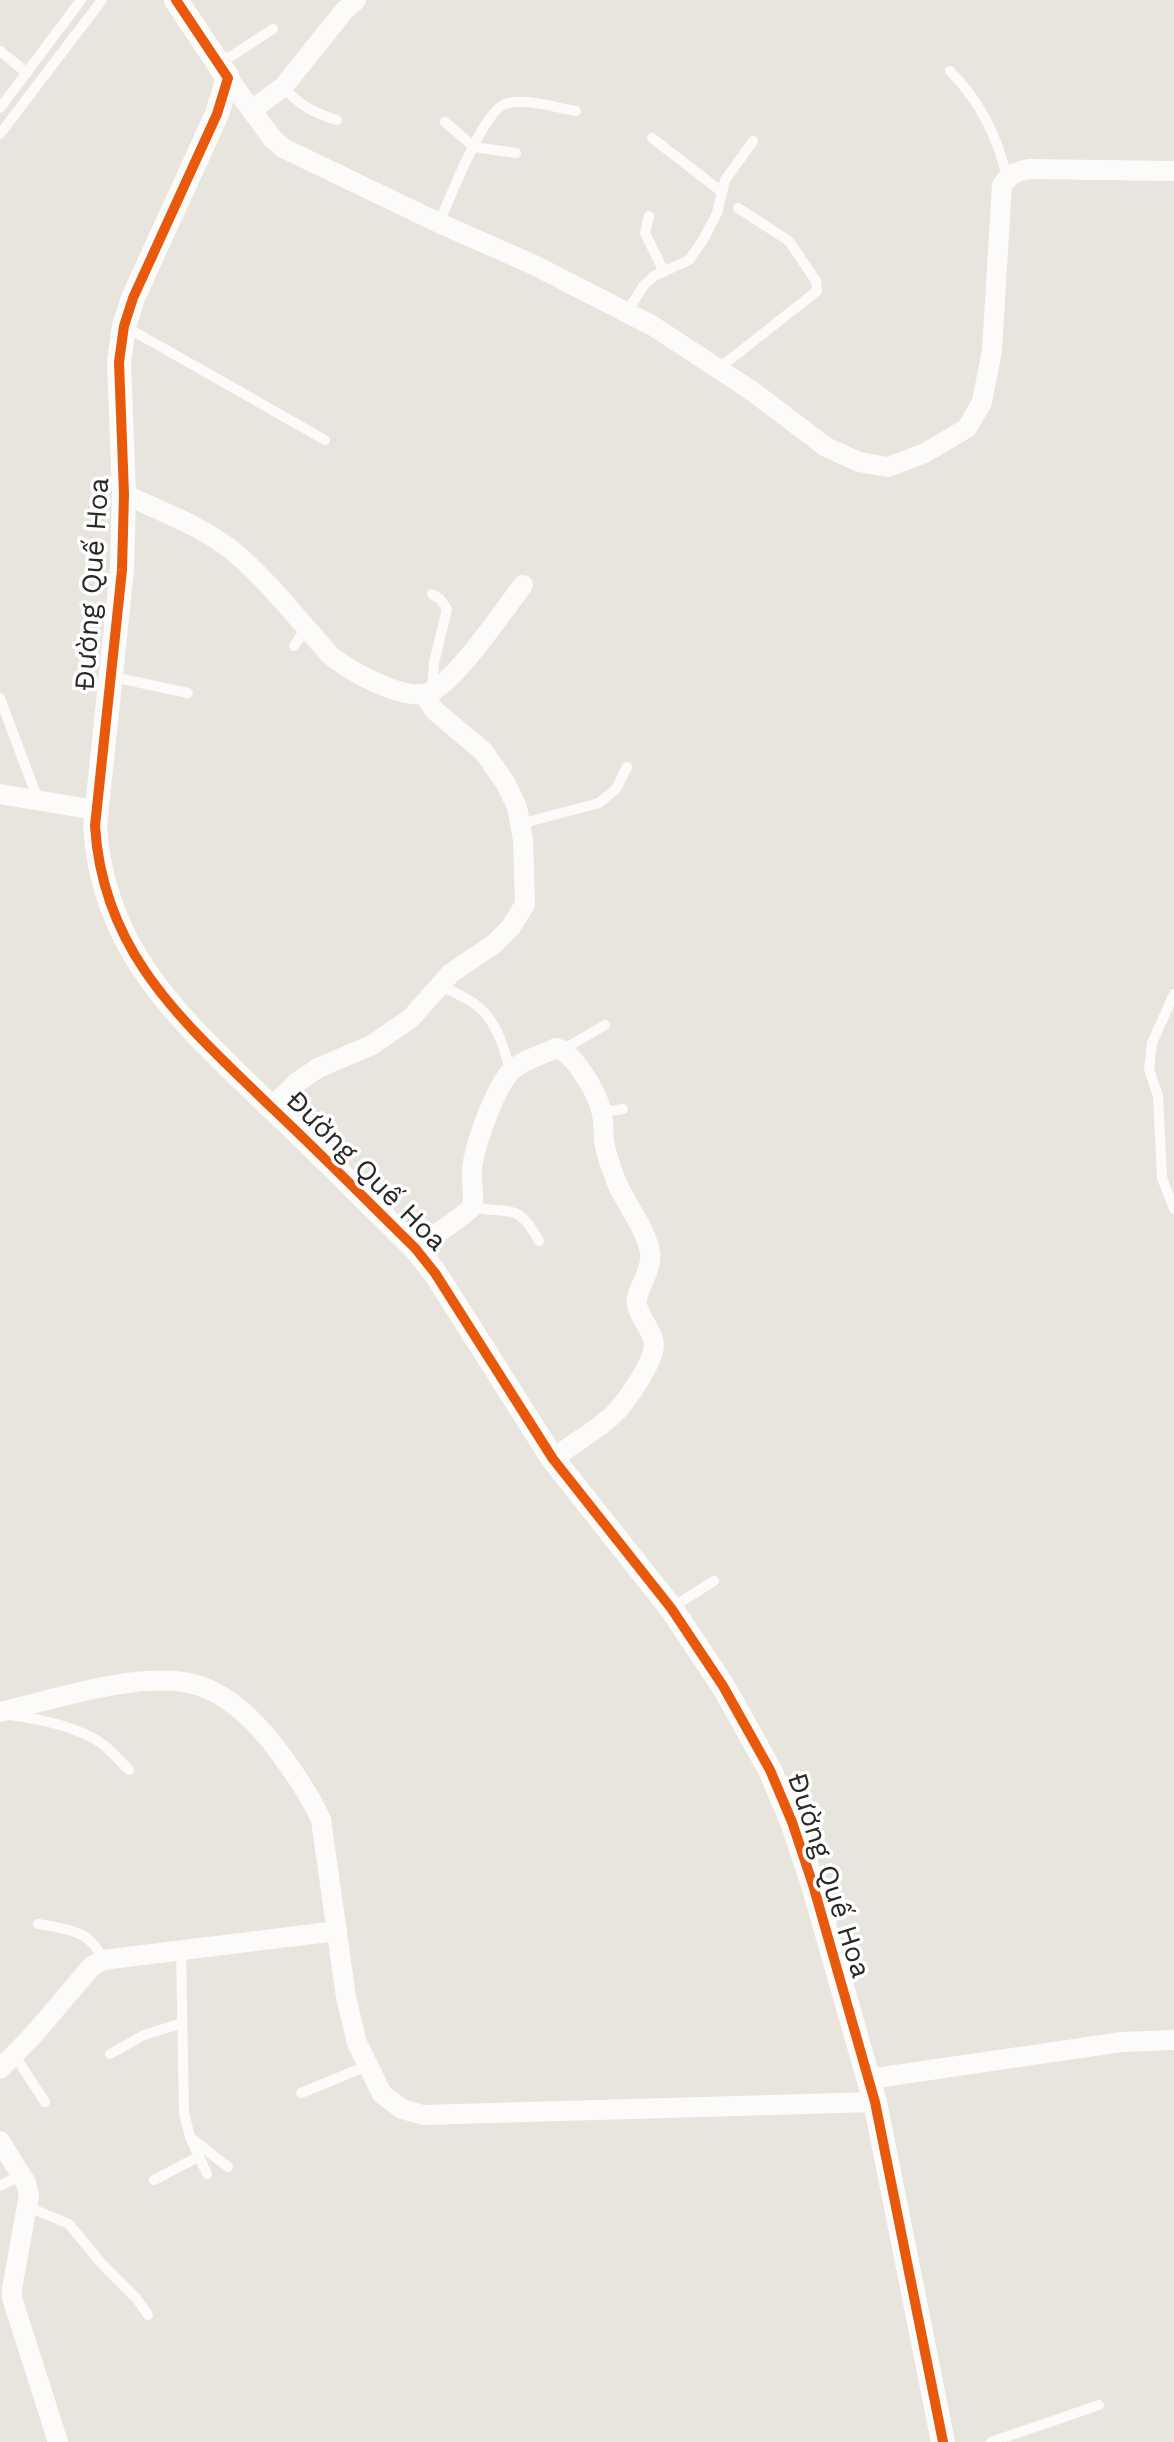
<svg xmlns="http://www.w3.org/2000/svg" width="1174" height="2442" font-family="'Work Sans',sans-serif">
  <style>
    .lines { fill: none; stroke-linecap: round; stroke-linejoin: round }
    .service { stroke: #fcfbfa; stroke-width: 10 }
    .minor { stroke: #fcfbfa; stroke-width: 20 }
    .tertiary { stroke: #fcfbfa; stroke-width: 24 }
    .cycleway-casing { stroke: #fff; stroke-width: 15 }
    .cycleway { stroke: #e8590c; stroke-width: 10 }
    .labels { text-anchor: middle; stroke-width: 7; stroke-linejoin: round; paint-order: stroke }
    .street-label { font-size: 28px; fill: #292929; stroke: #fff }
  </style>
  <rect width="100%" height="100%" fill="#e8e5de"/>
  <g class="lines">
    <g class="service">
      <path d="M 0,51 L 27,73"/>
      <path d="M 219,64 L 273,29"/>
      <path d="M 950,71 C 979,100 998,138 1007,178"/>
      <path d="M 283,87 C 299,105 314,113 337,120"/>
      <path d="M 0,108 L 81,0"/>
      <path d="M 445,122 L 474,147 L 516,153"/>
      <path d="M 0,134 L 102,0"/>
      <path d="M 652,138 L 722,192"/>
      <path d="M 649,216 L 645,233 L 664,272"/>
      <path d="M 439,223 C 450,198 482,115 503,105 C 521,96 557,108 576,111"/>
      <path d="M 627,312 L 644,285 L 654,276 L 689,260 L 703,240 L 717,213 L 725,180 L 753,141"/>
      <path d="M 126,327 L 325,440"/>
      <path d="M 718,369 L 817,291 L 816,281 L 789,241 L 738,208"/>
      <path d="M 294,646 L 306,628"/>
      <path d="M 113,677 L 188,693"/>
      <path d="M 432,689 L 434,663 L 447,609 L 440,599 L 432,594"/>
      <path d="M 0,698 L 38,800"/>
      <path d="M 520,824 L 599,803 L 616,789 L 627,767"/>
      <path d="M 440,985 C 452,991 464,997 475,1004 C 496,1019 504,1048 511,1072"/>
      <path d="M 1174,994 L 1152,1043 L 1149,1069 L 1158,1096 L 1162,1178 L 1174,1209"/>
      <path d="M 562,1050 L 605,1025"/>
      <path d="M 602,1112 L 623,1109"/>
      <path d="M 472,1207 C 510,1215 518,1201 539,1241"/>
      <path d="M 671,1608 L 714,1581"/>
      <path d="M 10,1715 C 40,1719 76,1726 101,1743 C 111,1750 120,1761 129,1770"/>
      <path d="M 38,1924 C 67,1929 91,1930 103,1960"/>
      <path d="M 181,1950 L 184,2113 L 190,2137 L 207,2174"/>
      <path d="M 110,2054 L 144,2035 L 182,2023"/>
      <path d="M 15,2056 L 45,2102"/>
      <path d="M 301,2093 L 367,2066"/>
      <path d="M 191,2138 L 228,2167"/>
      <path d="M 154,2180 L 198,2157"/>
      <path d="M 0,2186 L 21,2175"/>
      <path d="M 28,2207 L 69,2224 L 102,2264 L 137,2299 L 148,2315"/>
      <path d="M 991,2442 L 1099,2405"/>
    </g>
    <g class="minor">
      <path d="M 228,78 L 272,138 L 283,148 L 439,223 L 534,265 L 653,326 L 752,391 L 826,447 L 859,462 L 888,467 L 925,453 L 967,428 L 982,402 L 992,350 L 1002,185 C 1010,174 1017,171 1030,169 L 1174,171"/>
      <path d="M 252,110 L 283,87 L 344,11 L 356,0"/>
      <path d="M 124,494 C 158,510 199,525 229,548 C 267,578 298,620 331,656 C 350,671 403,701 428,693 C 455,683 504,610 523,585"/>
      <path d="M 0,794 L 96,810"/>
      <path d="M 272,1107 L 296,1083 L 318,1068 L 372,1045 L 411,1018 L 451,973 L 494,944 L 511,927 L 525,904 L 523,840 L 517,807 L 506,784 L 484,752 L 434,710 L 424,694"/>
      <path d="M 415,1248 C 434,1234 455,1224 472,1207 C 475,1195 471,1182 472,1170 C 474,1146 495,1088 511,1071 C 522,1060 542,1055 556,1048 C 574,1052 597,1093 601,1110 C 604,1119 603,1131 604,1140 C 605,1154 612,1168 616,1181 C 625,1203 647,1230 650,1253 C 653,1272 634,1291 637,1305 C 641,1324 660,1335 652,1355 C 646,1372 625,1404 612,1416 C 594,1432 572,1444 553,1459"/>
      <path d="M 0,1712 C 55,1699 147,1668 200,1686 C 233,1697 259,1725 279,1752 C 295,1774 310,1795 321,1820 L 346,1997 L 357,2043 L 382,2094 L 402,2109 L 423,2115 L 875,2102"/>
      <path d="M 0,2069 L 35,2033 L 92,1966 L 103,1960 L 337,1931"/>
      <path d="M 869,2079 L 1122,2042 L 1174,2040"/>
      <path d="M 0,2141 L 26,2183 L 29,2195 L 12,2289 L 12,2298 L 58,2442"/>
    </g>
    <path class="tertiary" d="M 176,0 L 228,78 L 217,114 L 133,298 L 124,326 L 119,362 L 124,494 L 122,570 L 95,826 C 103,955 185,1023 271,1107 C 320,1153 367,1201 415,1248 L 435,1273 L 553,1459 L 671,1608 L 723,1686 L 770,1770 L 792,1822 L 813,1885 L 875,2102 L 943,2442"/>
    <defs>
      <path id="cycleway" d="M 176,0 L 228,78 L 217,114 L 133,298 L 124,326 L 119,362 L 124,494 L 122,570 L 95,826 C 103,955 185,1023 271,1107 C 320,1153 367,1201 415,1248 L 435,1273 L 553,1459 L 671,1608 L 723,1686 L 770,1770 L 792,1822 L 813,1885 L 875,2102 L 943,2442"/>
    </defs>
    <use href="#cycleway" class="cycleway-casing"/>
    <use href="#cycleway" class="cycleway"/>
  </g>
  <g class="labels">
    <g class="street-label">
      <text transform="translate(91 584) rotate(-86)" y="10">Đường Quế Hoa</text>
      <text transform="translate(367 1170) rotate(45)" y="10">Đường Quế Hoa</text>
      <text transform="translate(830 1875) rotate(72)" y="10">Đường Quế Hoa</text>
    </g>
  </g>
</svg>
